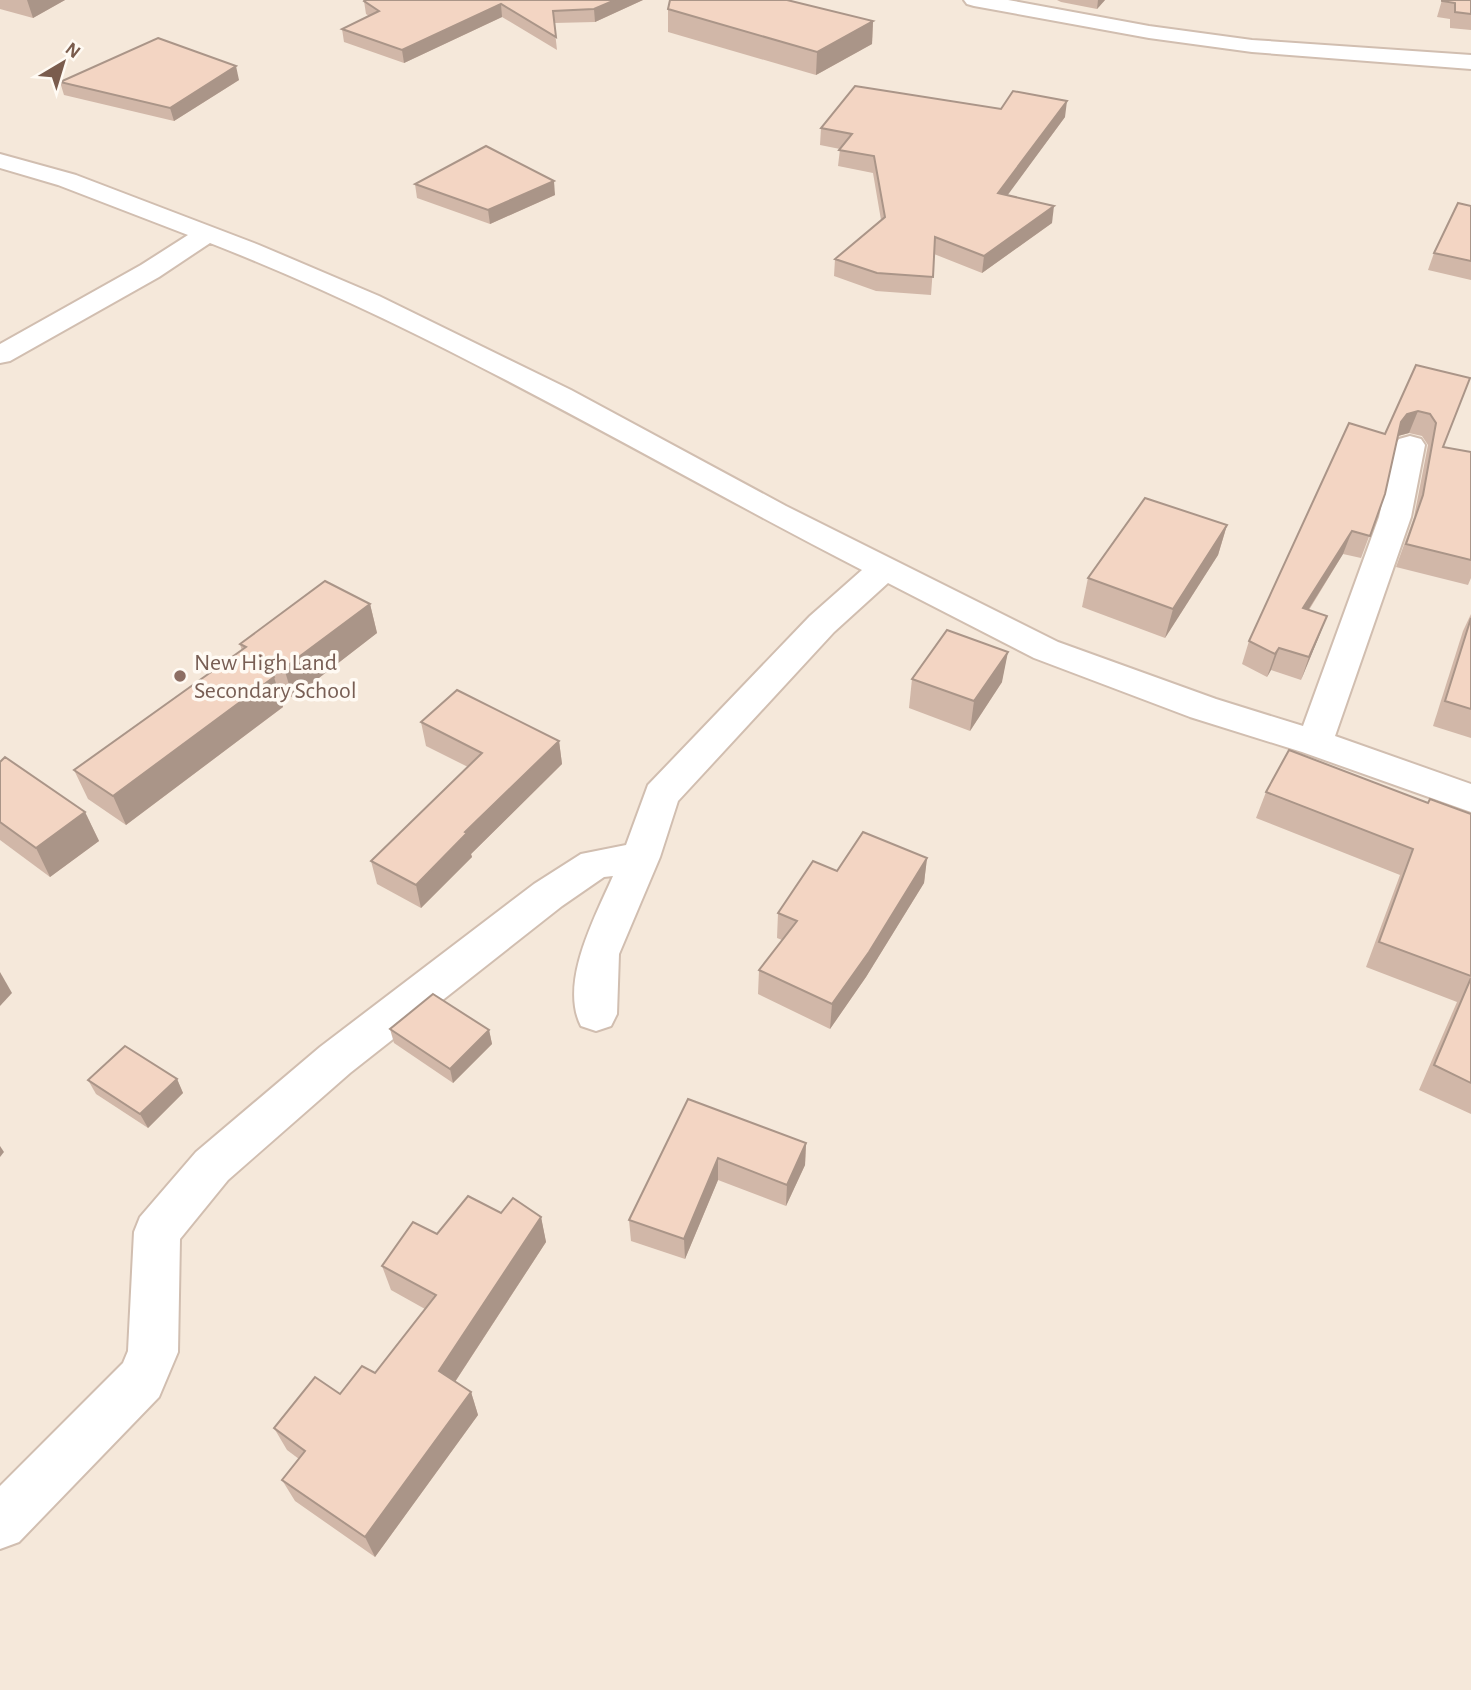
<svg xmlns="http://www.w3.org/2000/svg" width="1471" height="1690" font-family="'Alegreya Sans',sans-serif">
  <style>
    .residential { fill: #f5e8da }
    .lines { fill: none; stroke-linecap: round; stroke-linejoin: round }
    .street-casing { stroke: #d1beb0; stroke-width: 4 }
    .street { fill: #fff; fill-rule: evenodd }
    .wall { fill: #d1b7a8 }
    .shaded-wall { fill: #aa9588 }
    .building { fill: #f3d5c3; stroke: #aa9588; stroke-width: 2 }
    .education-dot { fill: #8d6e63; stroke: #fffaf3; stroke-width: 2.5 }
    .labels { text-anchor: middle; stroke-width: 7; stroke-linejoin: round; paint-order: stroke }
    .education-label { font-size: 24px; fill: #785e54; stroke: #fffaf3; text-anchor: start }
  </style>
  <rect width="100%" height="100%" fill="#fdf6ec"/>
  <rect class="residential" x="0" y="0" width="1471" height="1690"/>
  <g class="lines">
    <defs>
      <g id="street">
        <path d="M 964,0 L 1008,0 L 1149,26 L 1252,40 L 1471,55 L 1471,69 L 1252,52 L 1149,38 L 974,6 L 967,4 Z"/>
        <path d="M 0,154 L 76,175 L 259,245 L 379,296 L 571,390 L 786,506 L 1058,642 L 1216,699 L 1303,726 L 1379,517 L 1395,445 L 1399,439 L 1410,436 L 1421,439 L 1425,445 L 1411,517 L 1335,736 L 1471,784 L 1471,812 L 1302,752 L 1190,717 L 1034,658 L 888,583 L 834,632 L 678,801 L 660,857 L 619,954 L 617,1014 L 611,1026 L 596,1031 L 581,1026 C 559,983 595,917 613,876 L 604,877 L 562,906 L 350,1073 L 228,1180 L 180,1239 L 178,1352 L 159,1397 L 19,1542 L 0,1549 L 0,1486 L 123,1363 L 128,1351 L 134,1232 L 140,1217 L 196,1152 L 320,1047 L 534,884 L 581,854 L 626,845 L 648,785 L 810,616 L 862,570 C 646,459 437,331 210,243 L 159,277 L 10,361 L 0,363 L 0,344 L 141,265 L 188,235 L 58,185 L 0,168 Z"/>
      </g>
    </defs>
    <use href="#street" class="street-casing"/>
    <use href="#street" class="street"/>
  </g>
  <g class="wall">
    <path d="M 0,0 L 65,0 L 33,18 L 0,9 Z"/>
    <path d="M 643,0 L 595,22 L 554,23 L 557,50 L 502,17 L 404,63 L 344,42 L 342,29 L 369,16 L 366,14 L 364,1 Z"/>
    <path d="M 1057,0 L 1105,0 L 1097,9 L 1061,2 Z"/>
    <path d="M 1442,0 L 1471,0 L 1471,30 L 1450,28 L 1450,19 L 1437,17 Z"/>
    <path d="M 668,9 L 873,21 L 872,44 L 816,75 L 668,32 Z"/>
    <path d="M 239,80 L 174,121 L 64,95 L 60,82 Z"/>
    <path d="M 1001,109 L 1065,117 L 1007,195 L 1052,223 L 982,273 L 934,254 L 931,295 L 876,291 L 834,276 L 835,259 L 881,220 L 873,173 L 838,166 L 840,149 L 820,145 L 821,128 Z"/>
    <path d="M 415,184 L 555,195 L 490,224 L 417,198 Z"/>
    <path d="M 1471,206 L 1471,280 L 1428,270 L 1434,253 Z"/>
    <path d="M 1416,365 L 1470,378 L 1443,447 L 1471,452 L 1471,578 L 1468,585 L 1396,567 L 1414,517 L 1428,445 L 1422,436 L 1409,433 L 1398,436 L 1385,494 L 1361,558 L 1343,554 L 1309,610 L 1327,616 L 1301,680 L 1271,670 L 1267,677 L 1242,664 L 1249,641 L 1385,434 Z"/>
    <path d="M 1227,525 L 1218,555 L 1165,638 L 1082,607 L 1088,578 Z"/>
    <path d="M 370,604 L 377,633 L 293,698 L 278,689 L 283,707 L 126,825 L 88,799 L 74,770 L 242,651 L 240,644 Z"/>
    <path d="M 1471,614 L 1471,738 L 1433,726 L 1463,631 Z"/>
    <path d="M 912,679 L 1002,682 L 970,731 L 909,708 Z"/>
    <path d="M 421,722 L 559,741 L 562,764 L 471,854 L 472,857 L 421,908 L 377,884 L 371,861 L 468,767 L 426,746 Z"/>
    <path d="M 0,762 L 85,812 L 99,841 L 50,877 L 0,840 Z"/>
    <path d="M 1266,792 L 1428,803 L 1471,814 L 1471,1114 L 1419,1090 L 1457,1002 L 1366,967 L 1400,875 L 1256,818 Z"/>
    <path d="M 927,858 L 924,883 L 866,977 L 830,1029 L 758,994 L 759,970 L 782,940 L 777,938 L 778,913 L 837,871 Z"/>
    <path d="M 390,1029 L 489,1030 L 492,1044 L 453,1083 L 394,1043 Z"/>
    <path d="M 177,1079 L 183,1093 L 148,1128 L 96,1094 L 88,1080 Z"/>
    <path d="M 688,1099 L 806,1143 L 805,1165 L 786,1206 L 718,1180 L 685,1259 L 631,1241 L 629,1220 Z"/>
    <path d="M 501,1213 L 541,1217 L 546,1242 L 455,1382 L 471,1392 L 478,1415 L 375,1557 L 295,1501 L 282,1480 L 299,1459 L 287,1450 L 274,1428 L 340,1394 L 375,1373 L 425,1309 L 391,1290 L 382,1266 L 437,1234 Z"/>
  </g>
  <g class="shaded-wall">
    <path d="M 27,0 L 65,0 L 33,18 Z"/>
    <path d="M 615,0 L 643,0 L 595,22 L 594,9 Z"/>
    <path d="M 1098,0 L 1105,0 L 1097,9 Z"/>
    <path d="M 501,4 L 502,17 L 404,63 L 402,50 Z"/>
    <path d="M 873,21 L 872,44 L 816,75 L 817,52 Z"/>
    <path d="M 236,66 L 239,80 L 174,121 L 170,108 Z"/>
    <path d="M 1067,101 L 1065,117 L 996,211 L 998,193 Z"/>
    <path d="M 554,181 L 555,195 L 490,224 L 488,210 Z"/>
    <path d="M 1054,206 L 1052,223 L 982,273 L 984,256 Z"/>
    <path d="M 1418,411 L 1409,433 L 1398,436 L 1392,444 L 1401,422 L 1407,414 Z"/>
    <path d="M 1227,525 L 1218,555 L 1165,638 L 1173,609 Z"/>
    <path d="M 1352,531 L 1343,554 L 1295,631 L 1303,608 Z"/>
    <path d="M 370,604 L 377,633 L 293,698 L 284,668 Z"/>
    <path d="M 1327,616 L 1318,639 L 1301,680 L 1309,657 Z"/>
    <path d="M 1279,648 L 1271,670 L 1267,677 L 1275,654 Z"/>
    <path d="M 1008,652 L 1002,682 L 970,731 L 974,701 Z"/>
    <path d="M 274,677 L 283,707 L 126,825 L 113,796 Z"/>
    <path d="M 559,741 L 562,764 L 471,854 L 472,857 L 421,908 L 416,885 L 465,832 Z"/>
    <path d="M 85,812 L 99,841 L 50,877 L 36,848 Z"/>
    <path d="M 927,858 L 924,883 L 866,977 L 830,1029 L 832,1004 Z"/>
    <path d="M 0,972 L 12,993 L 0,1006 Z"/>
    <path d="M 489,1030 L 492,1044 L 453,1083 L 450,1069 Z"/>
    <path d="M 177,1079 L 183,1093 L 148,1128 L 140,1114 Z"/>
    <path d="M 806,1143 L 805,1165 L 786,1206 L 787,1185 Z"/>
    <path d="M 0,1146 L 4,1152 L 0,1157 Z"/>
    <path d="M 718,1158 L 718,1180 L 685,1259 L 684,1239 Z"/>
    <path d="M 541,1217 L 546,1242 L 447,1394 L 439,1371 Z"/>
    <path d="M 471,1392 L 478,1415 L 375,1557 L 365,1537 Z"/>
  </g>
  <g class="building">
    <path d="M 365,0 L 615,0 L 594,9 L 553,11 L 556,37 L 501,4 L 402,50 L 342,29 L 379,11 L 364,1 Z"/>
    <path d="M 670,0 L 787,0 L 873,21 L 817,52 L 668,9 Z"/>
    <path d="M 1442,0 L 1471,0 L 1471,14 L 1455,12 L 1455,3 L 1442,1 Z"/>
    <path d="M 158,38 L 236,66 L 170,108 L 60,82 Z"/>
    <path d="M 855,86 L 1001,109 L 1013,91 L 1067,101 L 998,193 L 1054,206 L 984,256 L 935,237 L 933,277 L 877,273 L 835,259 L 885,217 L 874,156 L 839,150 L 852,134 L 821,128 Z"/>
    <path d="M 486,146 L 554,181 L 488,210 L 415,184 Z"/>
    <path d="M 1458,203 L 1471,206 L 1471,261 L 1434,253 Z"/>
    <path d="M 1416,365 L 1470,378 L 1443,447 L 1471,452 L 1471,560 L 1406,544 L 1423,495 L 1436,423 L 1430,414 L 1418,411 L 1407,414 L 1401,422 L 1385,494 L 1370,536 L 1352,531 L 1303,608 L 1327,616 L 1309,657 L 1279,648 L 1275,654 L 1249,641 L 1349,423 L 1385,434 Z"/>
    <path d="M 1145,498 L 1227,525 L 1173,609 L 1088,578 Z"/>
    <path d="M 325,581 L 370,604 L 284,668 L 256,653 L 274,677 L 113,796 L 74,770 L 246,647 L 240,644 Z"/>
    <path d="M 1471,618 L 1471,709 L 1445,701 Z"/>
    <path d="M 947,630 L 1008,652 L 974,701 L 912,679 Z"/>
    <path d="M 457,690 L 559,741 L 465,832 L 467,833 L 416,885 L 371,861 L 482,753 L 421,722 Z"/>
    <path d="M 1289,750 L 1428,803 L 1430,799 L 1471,814 L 1471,976 L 1379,942 L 1413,849 L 1266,792 Z"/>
    <path d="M 5,757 L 85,812 L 36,848 L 0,822 L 0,762 Z"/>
    <path d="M 863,832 L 927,858 L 869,952 L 832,1004 L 759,970 L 797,921 L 778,913 L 813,861 L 837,871 Z"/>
    <path d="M 1471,978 L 1471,1083 L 1434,1065 Z"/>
    <path d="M 433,994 L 489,1030 L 450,1069 L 390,1029 Z"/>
    <path d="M 125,1046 L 177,1079 L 140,1114 L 88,1080 Z"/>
    <path d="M 688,1099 L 806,1143 L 787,1185 L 718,1158 L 684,1239 L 629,1220 Z"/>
    <path d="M 468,1196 L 501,1213 L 513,1198 L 541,1217 L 439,1371 L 471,1392 L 365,1537 L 282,1480 L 305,1451 L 274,1428 L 315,1377 L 340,1394 L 362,1366 L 375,1373 L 436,1295 L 382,1266 L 413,1222 L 437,1234 Z"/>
  </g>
  <circle class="education-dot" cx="180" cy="676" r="7"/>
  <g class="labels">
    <g class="education-label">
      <text x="194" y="670">New High Land<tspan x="194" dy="28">Secondary School</tspan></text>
    </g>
  </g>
  <g transform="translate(63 63) rotate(38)" stroke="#fffaf3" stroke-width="5" paint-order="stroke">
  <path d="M0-5L12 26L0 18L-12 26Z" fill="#7a5c4d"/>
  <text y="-10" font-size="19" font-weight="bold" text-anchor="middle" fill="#7a5c4d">N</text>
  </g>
</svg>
